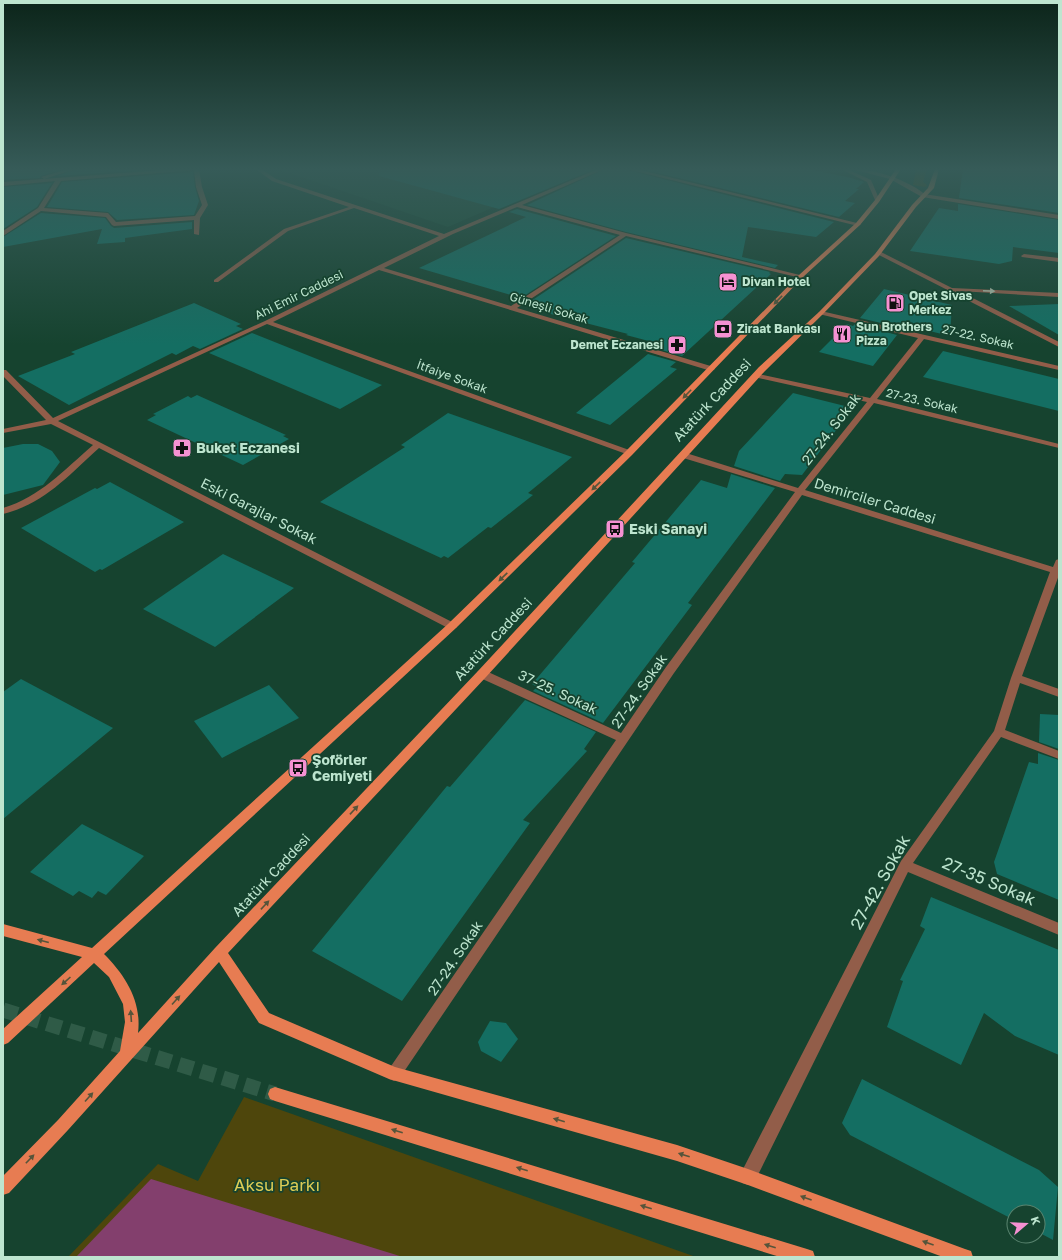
<svg xmlns="http://www.w3.org/2000/svg" width="1062" height="1260" font-family="'Golos Text',sans-serif">
  <style>
    .built { fill: #1b4e37 }
    .green { fill: #4e460c }
    .water { fill: #833f6d }
    .building { fill: #146e62 }
    .lines { fill: none; stroke-linecap: round; stroke-linejoin: round }
    .primary-tunnel { stroke: #2f5b47; stroke-width: 15; stroke-dasharray: 15 8; stroke-linecap: butt }
    .minor { fill: #925d49; fill-rule: evenodd }
    .tertiary { fill: #925d49; fill-rule: evenodd }
    .primary { fill: #e77c52; fill-rule: evenodd }
    .oneway { fill: #b0bca7 }
    .oneway2 { fill: #55543a }
    .labels { text-anchor: middle; stroke-width: 3.5; stroke-linejoin: round; paint-order: stroke }
    .far-poi-label { font-size: 12px; font-weight: bold; fill: #bde5cf; stroke: #16432f; text-anchor: start }
    .far-street-label { font-size: 12px; fill: #bde5cf; stroke: #16432f }
    .street-label { font-size: 14px; fill: #bde5cf; stroke: #16432f }
    .poi-label { font-size: 14px; font-weight: bold; fill: #bde5cf; stroke: #16432f; text-anchor: start }
    .near-street-label { font-size: 17px; fill: #bde5cf; stroke: #16432f }
    .near-park-label { font-size: 17px; fill: #dc5; stroke: #16432f }
  </style>
  <rect width="100%" height="100%" fill="#16432f"/>
  <path class="built" d="M 278,169 L 578,169 L 540,187 L 448,227 Z"/>
  <g class="green">
    <path d="M 916,169 L 927,169 L 923,182 L 927,185 L 925,187 L 913,185 Z"/>
    <path d="M 244,1097 L 696,1257 L 68,1257 L 158,1164 L 198,1181 Z"/>
  </g>
  <path class="water" d="M 151,1179 L 403,1257 L 76,1257 Z"/>
  <g class="building">
    <path d="M 3,169 L 63,169 L 41,176 L 40,178 L 3,180 Z"/>
    <path d="M 77,169 L 158,169 L 57,176 Z"/>
    <path d="M 380,169 L 595,169 L 499,209 L 379,176 Z"/>
    <path d="M 605,169 L 626,169 L 627,170 L 834,222 L 816,237 L 748,227 L 742,257 L 778,265 L 775,268 L 626,232 L 527,205 Z"/>
    <path d="M 642,169 L 807,169 L 852,178 L 851,178 L 864,182 L 856,189 L 859,189 L 845,201 L 855,203 L 839,217 Z"/>
    <path d="M 963,169 L 1044,169 L 1059,171 L 1059,213 L 959,198 Z"/>
    <path d="M 193,172 L 195,187 L 199,201 L 194,215 L 117,220 L 108,212 L 47,207 L 62,182 Z"/>
    <path d="M 52,183 L 37,207 L 3,229 L 3,187 Z"/>
    <path d="M 958,204 L 1059,220 L 1059,253 L 1013,247 L 1012,261 L 999,264 L 910,251 L 939,208 L 958,211 Z"/>
    <path d="M 517,209 L 616,236 L 521,298 L 419,268 L 526,217 L 509,212 Z"/>
    <path d="M 41,213 L 105,218 L 111,226 L 114,228 L 192,222 L 192,229 L 125,238 L 125,242 L 97,244 L 102,229 L 3,247 L 3,237 Z"/>
    <path d="M 626,238 L 770,272 L 769,273 L 771,274 L 682,356 L 655,348 L 660,344 L 626,335 L 628,334 L 547,313 L 554,308 L 531,301 Z"/>
    <path d="M 884,289 L 952,305 L 950,336 L 905,325 L 902,328 L 860,318 Z"/>
    <path d="M 194,303 L 241,324 L 236,326 L 243,329 L 200,349 L 193,346 L 176,355 L 172,353 L 69,405 L 18,376 L 75,354 L 71,352 Z"/>
    <path d="M 1059,304 L 1059,335 L 1009,306 Z"/>
    <path d="M 847,324 L 853,326 L 855,324 L 897,335 L 873,366 L 819,352 Z"/>
    <path d="M 252,333 L 382,385 L 340,409 L 209,353 Z"/>
    <path d="M 943,351 L 1059,379 L 1059,411 L 923,377 Z"/>
    <path d="M 648,354 L 676,362 L 670,367 L 677,369 L 610,425 L 576,413 Z"/>
    <path d="M 793,393 L 853,408 L 802,475 L 785,474 L 780,481 L 734,466 L 739,451 Z"/>
    <path d="M 197,395 L 286,435 L 283,436 L 289,439 L 243,465 L 147,420 L 156,415 L 153,414 L 188,396 L 191,398 Z"/>
    <path d="M 448,413 L 572,457 L 528,493 L 533,495 L 491,528 L 488,527 L 448,558 L 444,556 L 441,558 L 320,502 L 405,447 L 401,445 Z"/>
    <path d="M 23,444 L 38,444 L 52,451 L 60,462 L 43,485 L 3,495 L 3,448 Z"/>
    <path d="M 731,474 L 775,488 L 688,603 L 692,605 L 603,723 L 533,691 L 537,687 L 532,684 L 635,563 L 632,562 L 701,480 L 727,488 Z"/>
    <path d="M 110,482 L 184,522 L 102,570 L 100,569 L 95,572 L 21,528 L 95,488 L 97,489 Z"/>
    <path d="M 223,554 L 294,588 L 215,647 L 143,609 Z"/>
    <path d="M 21,679 L 113,728 L 3,819 L 3,692 Z"/>
    <path d="M 269,685 L 299,718 L 222,758 L 194,721 Z"/>
    <path d="M 525,700 L 596,732 L 584,749 L 587,751 L 523,820 L 530,823 L 402,1001 L 312,951 L 447,786 L 450,787 Z"/>
    <path d="M 1040,714 L 1059,715 L 1059,749 L 1039,742 Z"/>
    <path d="M 1038,753 L 1059,760 L 1059,900 L 997,874 L 994,862 L 1029,762 L 1038,764 Z"/>
    <path d="M 82,824 L 144,856 L 106,895 L 98,891 L 92,898 L 79,891 L 73,896 L 30,872 Z"/>
    <path d="M 931,897 L 1059,950 L 1059,1055 L 1015,1036 L 984,1013 L 961,1065 L 887,1027 L 903,981 L 900,980 L 925,929 L 920,926 Z"/>
    <path d="M 490,1021 L 506,1023 L 518,1039 L 501,1062 L 481,1051 L 478,1042 Z"/>
    <path d="M 862,1079 L 1039,1170 L 1058,1187 L 1053,1240 L 1038,1232 L 1038,1212 L 1014,1212 L 1014,1220 L 850,1135 L 842,1123 Z"/>
  </g>
  <g class="lines">
    <path class="primary-tunnel" d="M 3,1010 L 275,1094"/>
    <g class="minor">
      <path d="M 68,169 L 76,169 L 44,179 L 41,177 Z"/>
      <path d="M 176,169 L 199,169 L 202,187 L 208,205 L 200,218 L 199,235 L 194,234 L 194,220 L 114,226 L 112,225 L 106,217 L 41,211 L 3,236 L 3,231 L 38,208 L 55,181 L 3,186 L 3,182 ZM 194,170 L 196,187 L 202,205 L 195,216 L 116,222 L 108,213 L 44,208 L 61,181 Z"/>
      <path d="M 256,169 L 261,169 L 276,179 L 444,234 L 598,169 L 604,169 L 522,205 L 626,233 L 804,276 L 801,278 L 626,236 L 517,308 L 714,367 L 715,369 L 711,371 L 379,270 L 273,322 L 632,451 L 633,453 L 629,455 L 267,324 L 58,421 L 456,624 L 457,626 L 456,628 L 448,628 L 99,448 C 69,475 44,504 3,514 L 3,508 C 40,497 64,470 93,445 L 51,424 L 3,433 L 3,429 L 46,420 L 3,376 L 3,370 L 6,370 L 53,418 L 265,321 L 439,236 L 354,208 L 288,231 L 218,282 L 214,282 L 214,280 L 284,229 L 349,207 L 272,181 ZM 517,207 L 620,235 L 511,306 L 384,268 L 453,234 Z"/>
      <path d="M 627,169 L 636,169 L 861,224 L 858,226 Z"/>
      <path d="M 924,194 L 1059,215 L 1059,219 L 922,197 L 921,196 Z"/>
      <path d="M 879,251 L 952,288 L 1059,293 L 1059,297 L 959,291 L 1059,342 L 1059,347 L 877,254 L 876,253 Z"/>
      <path d="M 1024,254 L 1059,258 L 1059,262 L 1022,257 L 1021,256 Z"/>
      <path d="M 821,311 L 1059,366 L 1059,370 L 924,339 L 877,399 L 1059,444 L 1059,448 L 874,403 L 805,490 L 1053,567 L 1056,560 L 1059,559 L 1059,575 L 1022,676 L 1059,689 L 1059,697 L 1020,683 L 1005,730 L 1059,751 L 1059,759 L 1001,737 L 913,863 L 1059,923 L 1059,935 L 908,872 L 754,1183 L 748,1185 L 742,1183 L 740,1177 L 742,1171 L 901,861 L 994,731 L 1011,678 L 1050,572 L 802,495 L 674,673 L 399,1079 L 394,1081 L 389,1079 L 387,1074 L 389,1069 L 616,740 L 478,677 L 477,674 L 478,671 L 486,671 L 621,733 L 666,667 L 795,492 L 680,457 L 680,453 L 686,453 L 798,488 L 867,402 L 754,377 L 754,373 L 870,398 L 918,338 L 819,314 L 818,313 Z"/>
    </g>
    <g class="tertiary">
      <path d="M 841,169 L 847,169 L 871,180 L 880,201 L 875,200 L 867,182 Z"/>
      <path d="M 852,169 C 875,169 909,180 927,196 L 922,197 L 890,179 Z"/>
    </g>
    <g class="primary">
      <path d="M 896,169 L 901,169 L 879,202 L 860,225 L 803,277 L 632,455 L 456,628 L 104,954 C 125,975 142,1001 138,1033 L 215,948 L 478,671 L 759,367 L 819,312 L 875,254 L 912,205 L 928,188 L 935,169 L 939,169 L 934,188 L 916,207 L 879,256 L 823,314 L 765,371 L 486,677 L 228,953 L 269,1013 L 395,1067 L 677,1145 L 748,1169 L 965,1249 L 971,1251 L 973,1257 L 943,1257 L 748,1185 L 677,1161 L 389,1079 L 259,1023 L 219,962 L 68,1130 L 9,1193 L 3,1195 L 3,1176 L 58,1120 L 120,1051 L 125,1022 L 123,1004 L 109,977 L 94,963 L 8,1043 L 3,1045 L 3,1029 L 82,957 L 3,936 L 3,924 L 92,948 L 448,624 L 626,451 L 799,275 L 856,223 L 875,200 Z"/>
      <path d="M 275,1087 L 807,1249 L 813,1251 L 815,1257 L 780,1257 L 275,1101 L 270,1099 L 268,1094 L 270,1089 Z"/>
    </g>
  </g>
  <defs><path id="oneway-solid" d="M-6-.8H1V-3.2L6.5 0L1 3.2V.8H-6Z"/></defs>
  <use class="oneway" href="#oneway-solid" transform="translate(989 291) rotate(3)"/>
  <g class="oneway2">
    <use href="#oneway-solid" transform="translate(778 300) rotate(134)"/>
    <use href="#oneway-solid" transform="translate(687 394) rotate(134)"/>
    <use href="#oneway-solid" transform="translate(596 486) rotate(136)"/>
    <use href="#oneway-solid" transform="translate(503 577) rotate(136)"/>
    <use href="#oneway-solid" transform="translate(354 810) rotate(-47)"/>
    <use href="#oneway-solid" transform="translate(265 905) rotate(-47)"/>
    <use href="#oneway-solid" transform="translate(43 941) rotate(-165)"/>
    <use href="#oneway-solid" transform="translate(66 981) rotate(138)"/>
    <use href="#oneway-solid" transform="translate(176 1000) rotate(-48)"/>
    <use href="#oneway-solid" transform="translate(131 1016) rotate(-94)"/>
    <use href="#oneway-solid" transform="translate(89 1097) rotate(-48)"/>
    <use href="#oneway-solid" transform="translate(559 1120) rotate(-164)"/>
    <use href="#oneway-solid" transform="translate(397 1131) rotate(-163)"/>
    <use href="#oneway-solid" transform="translate(684 1155) rotate(-162)"/>
    <use href="#oneway-solid" transform="translate(30 1159) rotate(-46)"/>
    <use href="#oneway-solid" transform="translate(522 1169) rotate(-163)"/>
    <use href="#oneway-solid" transform="translate(806 1198) rotate(-160)"/>
    <use href="#oneway-solid" transform="translate(646 1207) rotate(-163)"/>
    <use href="#oneway-solid" transform="translate(928 1243) rotate(-160)"/>
    <use href="#oneway-solid" transform="translate(770 1246) rotate(-163)"/>
  </g>
  <linearGradient id="sky" x2="0" y2="1"><stop stop-color="#0c251a"/><stop offset="0.49" stop-color="#365b58"/><stop offset="1" stop-color="#365b58" stop-opacity="0"/></linearGradient>
  <rect width="1062" height="345" fill="url(#sky)"/>
  <defs>
    <symbol id="hotel-square" viewBox="-11 -11 22 22"><rect x="-9" y="-9" width="18" height="18" rx="4" fill="#f591d2" stroke="#16432f"/><path d="M-6-4.5h1.5V1H6V5H4.5V3h-9V5H-6ZM-4 0a1.8 1.8 0 1 1 3.6 0ZM.5 0V-2.5h3Q6-2.5 6 0Z" fill="#111"/></symbol>
    <symbol id="fuel-square" viewBox="-11 -11 22 22"><rect x="-9" y="-9" width="18" height="18" rx="4" fill="#f591d2" stroke="#16432f"/><path d="M-5.5-6h7V0h2V4h1.3V-2.5L3-4.5l.8-.8L6-3V5H2.5V1h-1V6h-7ZM-4.2-4.7v3.2H.2V-4.7Z" fill="#111"/></symbol>
    <symbol id="bank-square" viewBox="-11 -11 22 22"><rect x="-9" y="-9" width="18" height="18" rx="4" fill="#f591d2" stroke="#16432f"/><path d="M-6-4H6V4H-6ZM0-2.3a2.3 2.3 0 1 0 0 4.6a2.3 2.3 0 1 0 0-4.6Z" fill="#111"/></symbol>
    <symbol id="restaurant-square" viewBox="-11 -11 22 22"><rect x="-9" y="-9" width="18" height="18" rx="4" fill="#f591d2" stroke="#16432f"/><path d="M-5-6h1v4h1v-4h1v4h1v-4h1v5L-1.5 .5V6h-2V.5L-5-1ZM5-6V6H3V1.5H1.5Q1.5-4 5-6Z" fill="#111"/></symbol>
    <symbol id="pharmacy-square" viewBox="-11 -11 22 22"><rect x="-9" y="-9" width="18" height="18" rx="4" fill="#f591d2" stroke="#16432f"/><path d="M-2-6h4v4h4v4h-4v4h-4v-4h-4v-4h4Z" fill="#111"/></symbol>
    <symbol id="bus-square" viewBox="-11 -11 22 22"><rect x="-9" y="-9" width="18" height="18" rx="4" fill="#f591d2" stroke="#16432f"/><path d="M-5-6H5V4H4V6H2V4H-2V6H-4V4H-5ZM-3.5-4V0h7V-4ZM-3.5 1.2v1.5H-2V1.2ZM2 1.2v1.5H3.5V1.2Z" fill="#111"/></symbol>
  </defs>
  <g fill-rule="evenodd">
    <use href="#hotel-square" x="717" y="271" width="22" height="22"/>
    <use href="#fuel-square" x="884" y="292" width="22" height="22"/>
    <use href="#bank-square" x="712" y="318" width="22" height="22"/>
    <use href="#restaurant-square" x="831" y="323" width="22" height="22"/>
    <use href="#pharmacy-square" x="666" y="334" width="22" height="22"/>
    <use href="#pharmacy-square" x="171" y="437" width="22" height="22"/>
    <use href="#bus-square" x="604" y="518" width="22" height="22"/>
    <use href="#bus-square" x="287" y="757" width="22" height="22"/>
  </g>
  <g class="labels">
    <g class="far-poi-label">
      <text x="742" y="286">Divan Hotel</text>
      <text x="909" y="300">Opet Sivas<tspan x="909" dy="14">Merkez</tspan></text>
      <text x="856" y="331">Sun Brothers<tspan x="856" dy="14">Pizza</tspan></text>
      <text x="737" y="333">Ziraat Bankası</text>
      <text x="663" y="349" text-anchor="end">Demet Eczanesi</text>
    </g>
    <g class="far-street-label">
      <text transform="translate(299 295) rotate(-26)" y="4">Ahi Emir Caddesi</text>
      <text transform="translate(549 308) rotate(17)" y="4">Güneşli Sokak</text>
      <text transform="translate(978 337) rotate(13)" y="4">27-22. Sokak</text>
      <text transform="translate(452 377) rotate(20)" y="4">İtfaiye Sokak</text>
      <text transform="translate(922 401) rotate(13)" y="4">27-23. Sokak</text>
    </g>
    <g class="street-label">
      <text transform="translate(712 400) rotate(-47)" y="5">Atatürk Caddesi</text>
      <text transform="translate(831 429) rotate(-52)" y="5">27-24. Sokak</text>
      <text transform="translate(875 501) rotate(17)" y="5">Demirciler Caddesi</text>
      <text transform="translate(259 511) rotate(27)" y="5">Eski Garajlar Sokak</text>
      <text transform="translate(493 639) rotate(-47)" y="5">Atatürk Caddesi</text>
      <text transform="translate(639 691) rotate(-55)" y="5">27-24. Sokak</text>
      <text transform="translate(558 692) rotate(25)" y="5">37-25. Sokak</text>
      <text transform="translate(271 875) rotate(-47)" y="5">Atatürk Caddesi</text>
      <text transform="translate(455 958) rotate(-56)" y="5">27-24. Sokak</text>
    </g>
    <g class="poi-label">
      <text x="196" y="453">Buket Eczanesi</text>
      <text x="629" y="534">Eski Sanayi</text>
      <text x="312" y="765">Şoförler<tspan x="312" dy="16">Cemiyeti</tspan></text>
    </g>
    <g class="near-street-label">
      <text transform="translate(989 881) rotate(23)" y="6">27-35 Sokak</text>
      <text transform="translate(880 882) rotate(-61)" y="6">27-42. Sokak</text>
    </g>
    <g class="near-park-label">
      <text x="277" y="1191">Aksu Parkı</text>
    </g>
  </g>
  <rect width="1062" height="1260" fill="none" stroke="#bde5cf" stroke-width="8"/>
  <g transform="translate(1026 1224) rotate(71)"><circle r="19" fill="#16432f" stroke="#59846f"/>
  <path d="M0-3L7 15L0 10L-7 15Z" fill="#f591d2"/>
  <text y="-6" font-size="11" font-weight="bold" text-anchor="middle" fill="#bde5cf">K</text>
  </g>
</svg>
